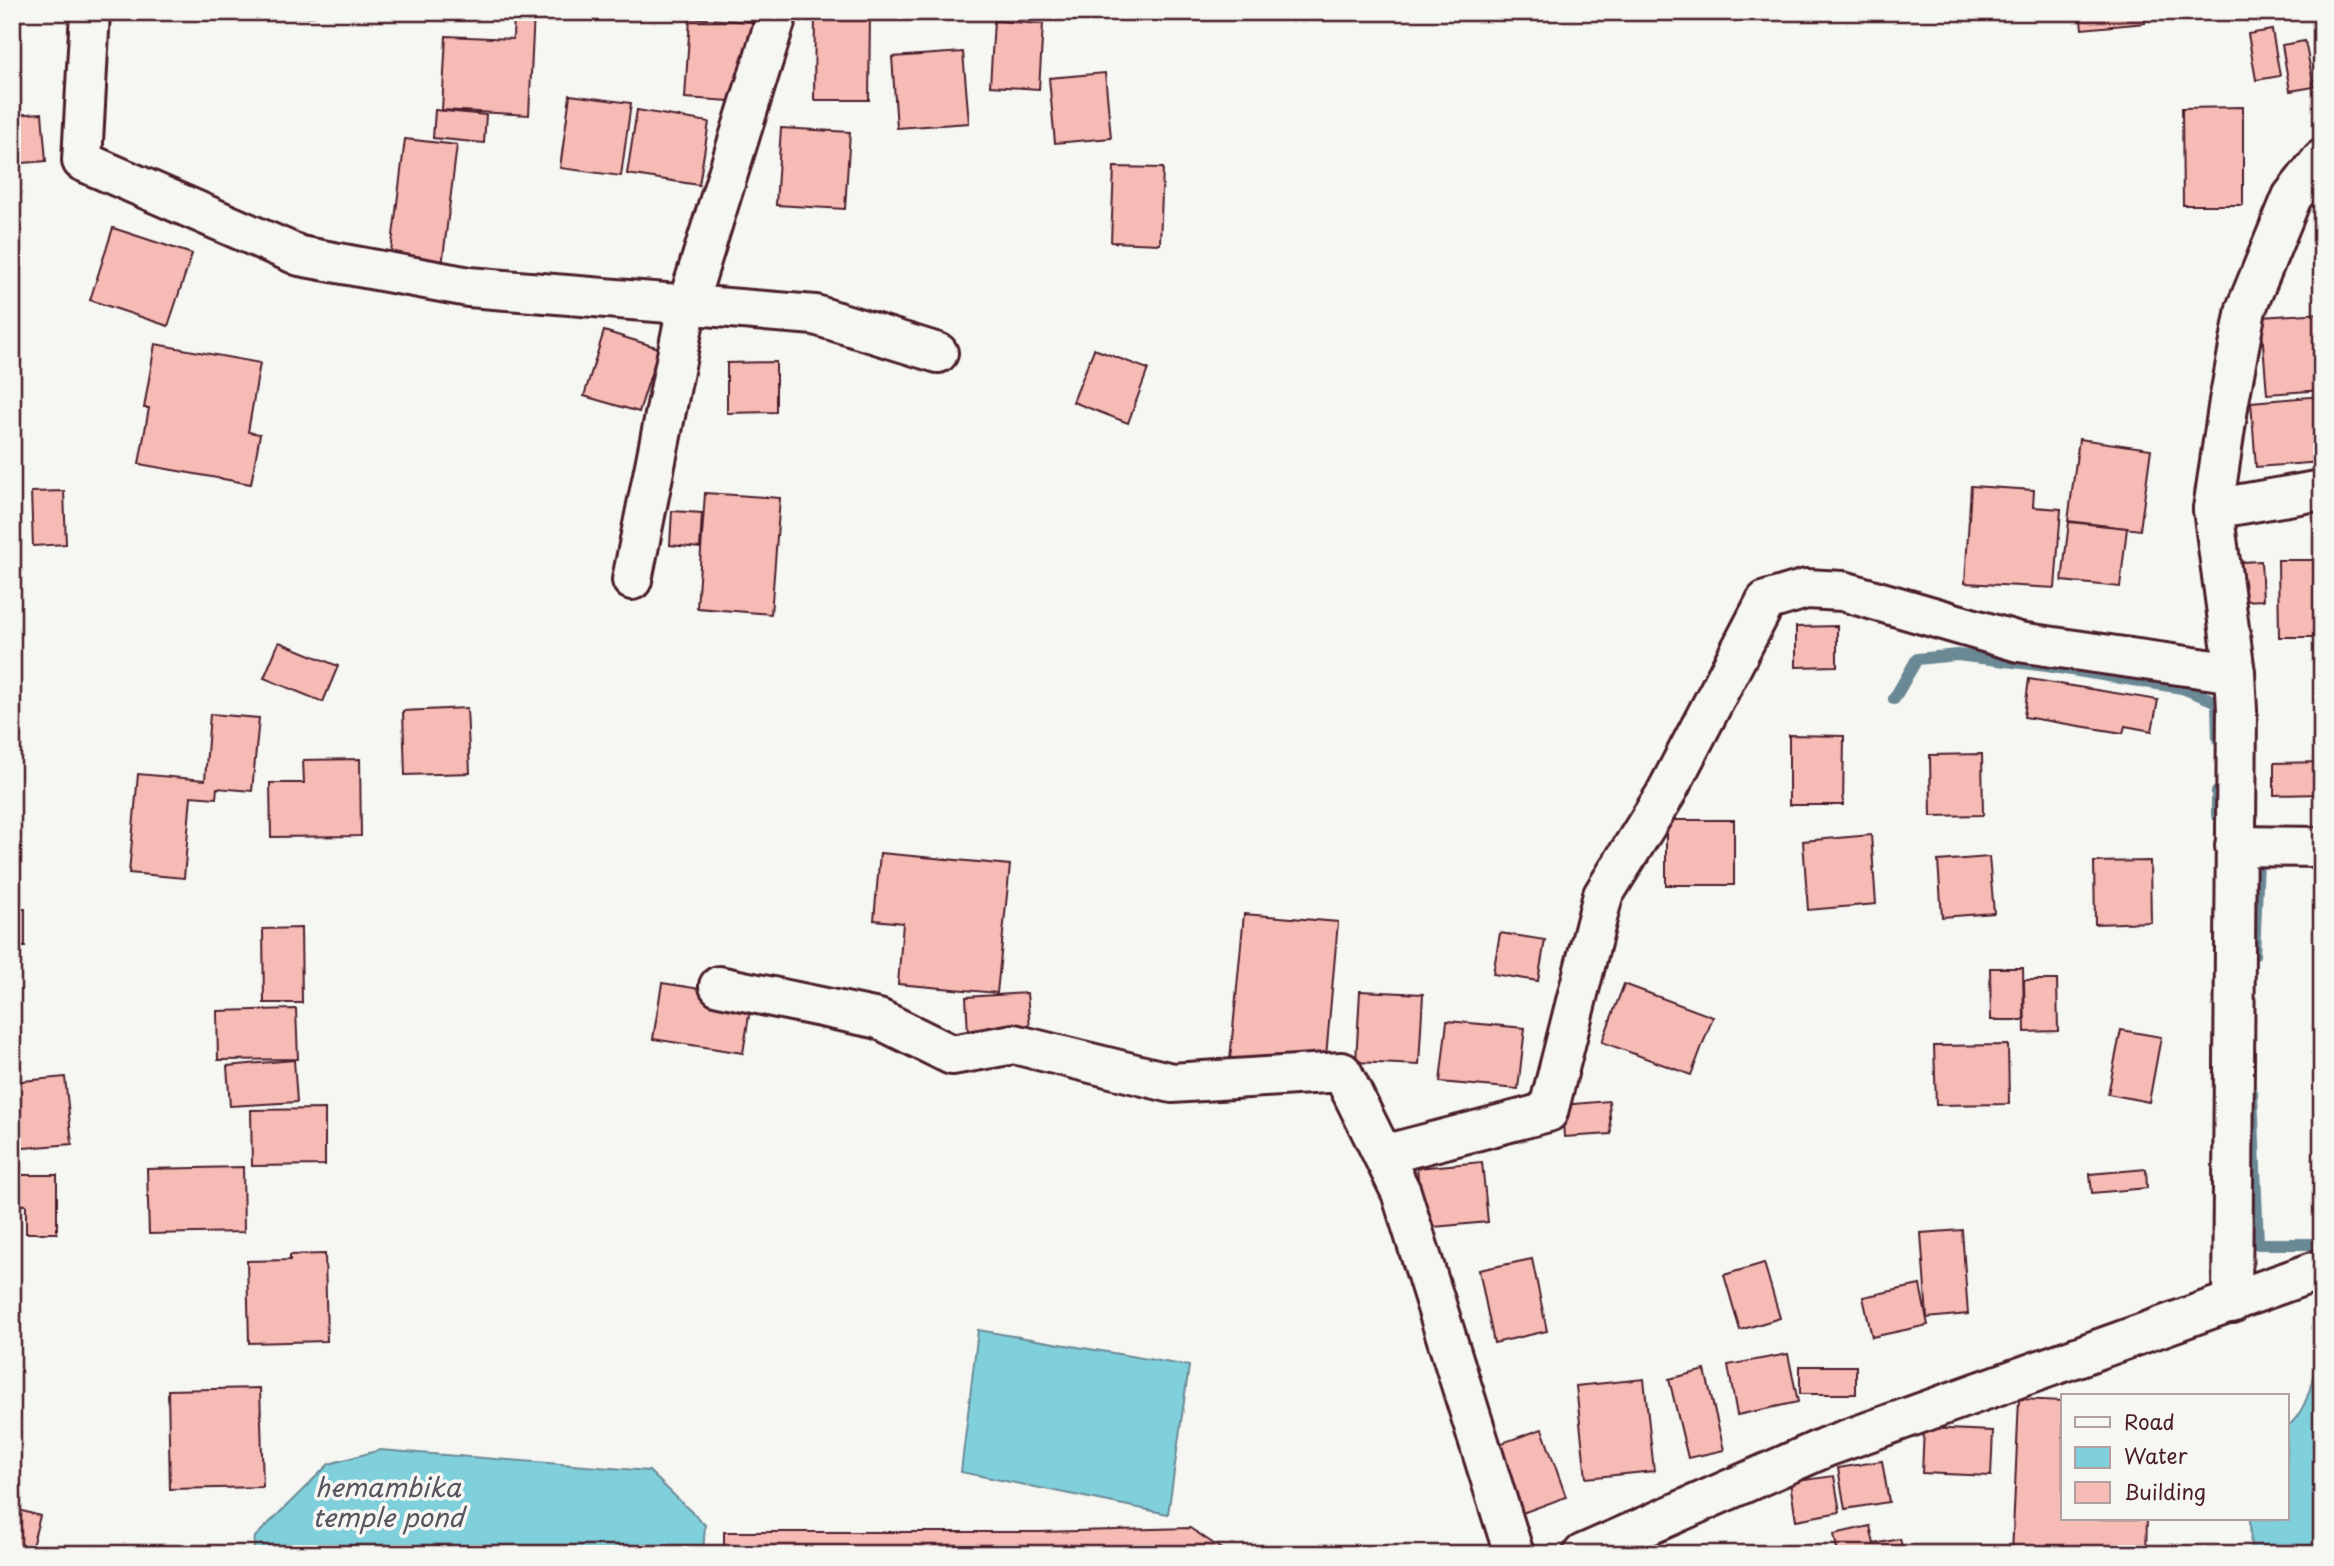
<svg xmlns="http://www.w3.org/2000/svg" width="2334" height="1566" font-family="'Playpen Sans',sans-serif">
  <style>
    .water { fill: #80d0dc; stroke: #6a8995; stroke-width: 2 }
    .lines { fill: none; stroke-linecap: round; stroke-linejoin: round }
    .stream { stroke: #6a8995; stroke-width: 12 }
    .building { fill: #f7bbb5; stroke: #4a1f2b; stroke-width: 2 }
    .minor-casing { stroke: #4a1f2b; stroke-width: 44 }
    .minor { stroke: #f6f6f2; stroke-width: 38 }
    .labels { text-anchor: middle; stroke-width: 7; stroke-linejoin: round; paint-order: stroke }
    .water-label { font-size: 26px; font-style: italic; fill: #5a5460; stroke: #f6f6f2 }
  </style>
  <rect width="100%" height="100%" fill="#f6f6f2"/>
  <filter id="ink" filterUnits="userSpaceOnUse"><feTurbulence type="fractalNoise" baseFrequency=".0143" numOctaves="2"/><feDisplacementMap in="SourceGraphic" scale="14" xChannelSelector="R" yChannelSelector="G"/><feConvolveMatrix kernelMatrix="1 2 1 2 8 2 1 2 1" color-interpolation-filters="sRGB"/></filter>
  <g filter="url(#ink)">
    <g class="water">
      <path d="M 2322,1309 L 2322,1554 L 2251,1554 L 2250,1519 L 2287,1519 L 2287,1427 C 2317,1403 2318,1345 2318,1310 Z"/>
      <path d="M 978,1330 L 1189,1366 L 1168,1514 L 961,1472 Z"/>
      <path d="M 380,1450 L 649,1471 L 705,1525 L 703,1554 L 253,1554 L 255,1537 L 329,1464 Z"/>
    </g>
    <g class="lines">
      <g class="stream">
        <path d="M 1894,699 L 1917,659 L 1957,655 L 2047,666 L 2182,688 L 2217,702 L 2218,739"/>
        <path d="M 2217,815 L 2217,792"/>
        <path d="M 2254,955 L 2258,861"/>
        <path d="M 2252,1092 L 2258,1244 L 2322,1244"/>
      </g>
    </g>
    <g class="building">
      <path d="M 113,12 L 179,12 L 179,13 L 114,20 Z"/>
      <path d="M 229,12 L 314,12 L 314,16 L 230,19 Z"/>
      <path d="M 514,12 L 534,12 L 529,115 L 442,110 L 446,36 L 513,39 Z"/>
      <path d="M 2080,12 L 2144,12 L 2145,23 L 2082,29 Z"/>
      <path d="M 815,14 L 870,14 L 869,100 L 814,100 Z"/>
      <path d="M 690,18 L 752,22 L 746,102 L 685,98 Z"/>
      <path d="M 994,21 L 1043,24 L 1039,89 L 990,86 Z"/>
      <path d="M 2272,30 L 2280,76 L 2256,80 L 2248,34 Z"/>
      <path d="M 2305,41 L 2314,87 L 2290,91 L 2282,45 Z"/>
      <path d="M 963,52 L 969,123 L 897,128 L 892,57 Z"/>
      <path d="M 1105,73 L 1111,138 L 1055,143 L 1049,78 Z"/>
      <path d="M 570,95 L 631,103 L 621,176 L 560,168 Z"/>
      <path d="M 2243,107 L 2243,205 L 2183,205 L 2182,108 Z"/>
      <path d="M 435,110 L 486,115 L 484,143 L 433,138 Z"/>
      <path d="M 637,110 L 709,122 L 699,185 L 627,174 Z"/>
      <path d="M 42,113 L 46,161 L 12,164 L 12,115 Z"/>
      <path d="M 781,128 L 850,132 L 845,209 L 776,205 Z"/>
      <path d="M 405,139 L 457,145 L 442,266 L 390,260 Z"/>
      <path d="M 1114,167 L 1163,168 L 1160,244 L 1111,242 Z"/>
      <path d="M 113,228 L 192,254 L 168,326 L 90,300 Z"/>
      <path d="M 2322,313 L 2322,390 L 2267,394 L 2261,317 Z"/>
      <path d="M 604,331 L 659,348 L 639,412 L 584,396 Z"/>
      <path d="M 155,344 L 260,363 L 248,432 L 260,434 L 251,484 L 139,464 L 149,408 L 144,408 Z"/>
      <path d="M 1094,349 L 1148,369 L 1128,423 L 1073,402 Z"/>
      <path d="M 776,362 L 776,412 L 727,413 L 727,363 Z"/>
      <path d="M 2322,396 L 2322,462 L 2256,467 L 2251,402 Z"/>
      <path d="M 2079,439 L 2151,449 L 2140,530 L 2068,521 Z"/>
      <path d="M 1971,486 L 2034,490 L 2033,507 L 2061,509 L 2055,588 L 1965,583 Z"/>
      <path d="M 64,491 L 66,544 L 33,546 L 31,492 Z"/>
      <path d="M 705,493 L 780,498 L 771,614 L 697,608 Z"/>
      <path d="M 672,511 L 702,513 L 700,548 L 670,545 Z"/>
      <path d="M 2069,522 L 2127,528 L 2120,587 L 2062,581 Z"/>
      <path d="M 2278,560 L 2322,560 L 2322,637 L 2279,637 Z"/>
      <path d="M 2261,561 L 2263,600 L 2243,601 L 2241,562 Z"/>
      <path d="M 1837,626 L 1837,666 L 1796,667 L 1796,627 Z"/>
      <path d="M 279,642 L 338,666 L 323,702 L 264,678 Z"/>
      <path d="M 2029,679 L 2158,700 L 2152,731 L 2125,726 L 2123,733 L 2024,717 Z"/>
      <path d="M 467,708 L 470,773 L 405,775 L 403,711 Z"/>
      <path d="M 210,714 L 259,718 L 252,791 L 217,788 L 216,798 L 191,796 L 184,878 L 129,873 L 138,774 L 205,780 Z"/>
      <path d="M 1789,735 L 1844,736 L 1843,805 L 1789,805 Z"/>
      <path d="M 1982,754 L 1983,815 L 1931,816 L 1930,755 Z"/>
      <path d="M 360,759 L 361,836 L 271,837 L 270,783 L 304,783 L 303,760 Z"/>
      <path d="M 2322,762 L 2322,794 L 2274,795 L 2274,763 Z"/>
      <rect x="1666" y="820" width="68" height="65"/>
      <path d="M 1871,835 L 1876,904 L 1808,910 L 1803,841 Z"/>
      <path d="M 880,853 L 1010,865 L 997,993 L 898,984 L 903,923 L 874,920 Z"/>
      <path d="M 1989,857 L 1994,913 L 1942,917 L 1938,861 Z"/>
      <path d="M 2150,861 L 2151,922 L 2095,924 L 2094,862 Z"/>
      <rect x="12" y="909" width="13" height="38"/>
      <path d="M 1244,914 L 1338,922 L 1325,1068 L 1230,1060 Z"/>
      <path d="M 301,928 L 302,1003 L 264,1003 L 263,929 Z"/>
      <path d="M 1500,933 L 1545,940 L 1538,981 L 1493,974 Z"/>
      <path d="M 1990,968 L 2023,968 L 2024,1020 L 1991,1020 Z"/>
      <path d="M 2024,980 L 2057,980 L 2058,1031 L 2025,1032 Z"/>
      <path d="M 662,983 L 752,997 L 743,1053 L 653,1039 Z"/>
      <path d="M 1624,984 L 1713,1017 L 1691,1075 L 1602,1042 Z"/>
      <path d="M 1360,991 L 1423,994 L 1419,1065 L 1356,1062 Z"/>
      <path d="M 1027,993 L 1030,1029 L 968,1033 L 966,997 Z"/>
      <path d="M 296,1009 L 298,1059 L 218,1060 L 217,1011 Z"/>
      <path d="M 1447,1021 L 1525,1028 L 1518,1089 L 1440,1082 Z"/>
      <path d="M 2121,1030 L 2161,1037 L 2149,1102 L 2108,1094 Z"/>
      <path d="M 2008,1045 L 2009,1104 L 1936,1105 L 1934,1046 Z"/>
      <path d="M 294,1060 L 297,1102 L 230,1106 L 227,1066 Z"/>
      <path d="M 65,1077 L 72,1144 L 12,1149 L 12,1082 Z"/>
      <path d="M 1609,1101 L 1611,1134 L 1564,1137 L 1562,1105 Z"/>
      <path d="M 325,1109 L 325,1165 L 252,1166 L 251,1110 Z"/>
      <path d="M 1482,1162 L 1488,1222 L 1423,1228 L 1417,1168 Z"/>
      <path d="M 243,1167 L 244,1232 L 149,1234 L 147,1169 Z"/>
      <path d="M 2146,1169 L 2147,1188 L 2092,1193 L 2090,1174 Z"/>
      <path d="M 12,1175 L 57,1175 L 57,1233 L 26,1233 L 26,1205 L 12,1205 Z"/>
      <path d="M 1962,1230 L 1968,1314 L 1927,1318 L 1921,1233 Z"/>
      <path d="M 325,1254 L 327,1341 L 249,1343 L 247,1261 L 290,1260 L 290,1255 Z"/>
      <path d="M 1532,1259 L 1547,1331 L 1494,1343 L 1479,1270 Z"/>
      <path d="M 1764,1263 L 1780,1318 L 1740,1330 L 1724,1275 Z"/>
      <path d="M 1920,1285 L 1928,1325 L 1872,1337 L 1863,1297 Z"/>
      <path d="M 1788,1354 L 1798,1402 L 1737,1415 L 1728,1365 Z"/>
      <rect x="1800" y="1366" width="56" height="28"/>
      <path d="M 1705,1370 L 1724,1450 L 1688,1458 L 1669,1379 Z"/>
      <path d="M 1644,1379 L 1654,1471 L 1586,1478 L 1576,1386 Z"/>
      <path d="M 260,1388 L 263,1487 L 170,1489 L 168,1390 Z"/>
      <path d="M 2019,1399 L 2063,1401 L 2063,1519 L 2147,1519 L 2146,1554 L 2012,1554 Z"/>
      <path d="M 1924,1428 L 1993,1431 L 1991,1476 L 1922,1473 Z"/>
      <path d="M 1542,1429 L 1566,1497 L 1509,1518 L 1485,1449 Z"/>
      <path d="M 1882,1461 L 1889,1502 L 1845,1509 L 1838,1468 Z"/>
      <path d="M 1834,1476 L 1840,1512 L 1796,1520 L 1790,1482 Z"/>
      <path d="M 12,1508 L 40,1516 L 30,1554 L 12,1554 Z"/>
      <path d="M 1870,1526 L 1874,1544 L 1900,1539 L 1904,1554 L 1838,1554 L 1834,1534 Z"/>
      <path d="M 1190,1528 L 1229,1554 L 724,1554 L 724,1532 L 1040,1532 Z"/>
    </g>
    <g class="lines">
      <defs>
        <g id="minor">
          <path d="M 90,12 L 82,161 L 300,256 L 469,287 L 815,315 L 938,353"/>
          <path d="M 2213,509 L 2322,490"/>
          <path d="M 632,580 L 687,306 L 778,12"/>
          <path d="M 2235,846 L 2322,847"/>
          <path d="M 719,986 L 879,1019 L 952,1055 L 1014,1044 L 1172,1083 L 1342,1072 L 1401,1192 L 1514,1554"/>
          <path d="M 1383,1155 L 1548,1112 L 1603,895 L 1665,795 L 1766,601 L 1806,589 L 1843,591 L 2019,642 L 2235,673"/>
          <path d="M 2232,1303 L 2237,710 L 2235,673 L 2213,509 L 2229,401 L 2246,309 L 2292,197 L 2322,159"/>
          <path d="M 1583,1554 L 1826,1447 L 2322,1269"/>
        </g>
      </defs>
      <use href="#minor" class="minor-casing"/>
      <use href="#minor" class="minor"/>
    </g>
  </g>
  <g class="labels">
    <g class="water-label">
      <text x="388" y="1497">hemambika<tspan x="388" dy="30">temple pond</tspan></text>
    </g>
  </g>
  <rect width="2334" height="1566" fill="none" stroke="#f6f6f2" stroke-width="42"/>
  <rect x="21" y="21" width="2292" height="1524" fill="none" stroke="#4a1f2b" stroke-width="2.5" filter="url(#ink)"/>
  <rect x="2061" y="1394" width="228" height="126" fill="#f6f6f2" stroke="#b1a0a2" stroke-width="2"/>
  <rect x="2075" y="1417" width="35" height="10" fill="#f6f6f2" stroke="#b1a0a2" stroke-width="2"/>
  <text x="2124" y="1430" font-size="21" fill="#4a1f2b">Road</text>
  <rect x="2075" y="1447" width="35" height="21" fill="#80d0dc" stroke="#b1a0a2" stroke-width="2"/>
  <text x="2124" y="1464" font-size="21" fill="#4a1f2b">Water</text>
  <rect x="2075" y="1482" width="35" height="21" fill="#f7bbb5" stroke="#b1a0a2" stroke-width="2"/>
  <text x="2124" y="1500" font-size="21" fill="#4a1f2b">Building</text>
</svg>
